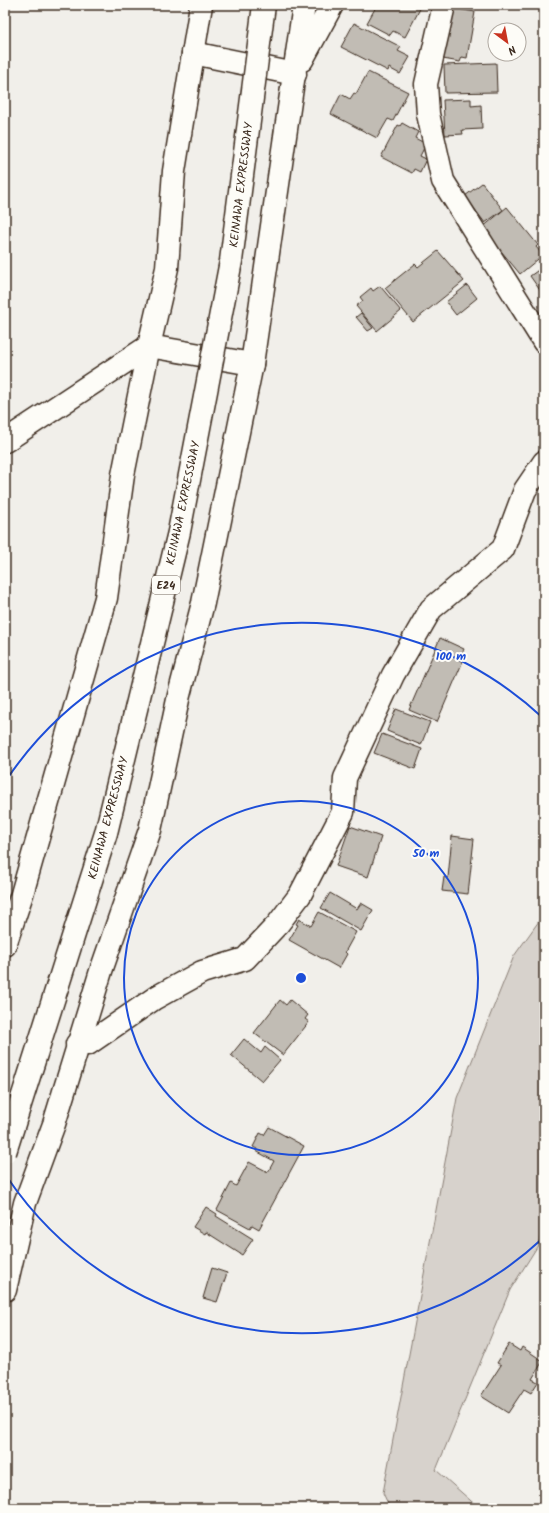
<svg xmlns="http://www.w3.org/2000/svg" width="549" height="1513" font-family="Kalam,sans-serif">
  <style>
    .green { fill: #d7d2cc; stroke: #897e75 }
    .building { fill: #c1bcb4; stroke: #3b2a1e }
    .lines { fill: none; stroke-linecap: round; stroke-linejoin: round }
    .minor-casing { stroke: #3b2a1e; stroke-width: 25 }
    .minor { stroke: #fdfcf7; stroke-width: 22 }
    .highway-bridge-casing { stroke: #3b2a1e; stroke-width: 25; stroke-linecap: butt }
    .highway-bridge { stroke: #fdfcf7; stroke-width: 22 }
    .ring { fill: none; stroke: #1d4ed8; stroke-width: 2 }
    .labels { text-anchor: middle; stroke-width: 4; stroke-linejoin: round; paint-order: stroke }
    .shield { fill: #fdfcf7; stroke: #75695f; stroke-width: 1 }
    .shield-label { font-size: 11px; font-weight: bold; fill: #3b2a1e }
    .street-label { font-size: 12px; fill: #3b2a1e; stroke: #fdfcf7 }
    .centre { fill: #1d4ed8; stroke: #fdfcf7; stroke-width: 2 }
    .ring-label { font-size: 12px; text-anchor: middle; font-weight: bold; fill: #1d4ed8; stroke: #fdfcf7; stroke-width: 4; stroke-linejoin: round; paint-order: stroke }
  </style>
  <rect width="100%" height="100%" fill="#f1efea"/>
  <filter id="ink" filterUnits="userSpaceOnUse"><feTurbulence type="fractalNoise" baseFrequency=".025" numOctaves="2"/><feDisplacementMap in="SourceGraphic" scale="8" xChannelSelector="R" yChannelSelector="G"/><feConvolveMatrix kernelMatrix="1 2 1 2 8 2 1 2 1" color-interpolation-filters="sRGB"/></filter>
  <g filter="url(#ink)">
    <path class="green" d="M 544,914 L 544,1226 L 537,1247 L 510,1290 L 436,1470 L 479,1508 L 390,1508 L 383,1493 L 457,1098 L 514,956 Z"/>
    <g class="building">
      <path d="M 377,5 L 422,5 L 405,37 L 393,31 L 390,35 L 367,23 Z"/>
      <path d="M 452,8 L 475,12 L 467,58 L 462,57 L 460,62 L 443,59 Z"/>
      <path d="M 354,23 L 401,47 L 398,51 L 410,57 L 400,74 L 389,68 L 388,71 L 341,47 Z"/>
      <path d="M 496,63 L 497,92 L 445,93 L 444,65 Z"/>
      <path d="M 368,72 L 408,92 L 393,121 L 388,119 L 377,138 L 331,114 L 341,94 L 350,99 L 354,93 L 356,94 Z"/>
      <path d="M 471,99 L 471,106 L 481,105 L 482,129 L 462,130 L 463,134 L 445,135 L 443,100 Z"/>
      <path d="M 402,123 L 418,132 L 415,138 L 426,144 L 420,156 L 426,159 L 420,172 L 414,169 L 412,173 L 381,157 L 398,125 L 400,126 Z"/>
      <path d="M 482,183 L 503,210 L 485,223 L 465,196 Z"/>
      <path d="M 507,207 L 538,245 L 536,247 L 543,255 L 520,274 L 482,228 Z"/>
      <path d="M 438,251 L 464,281 L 413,322 L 385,288 L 415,264 L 418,267 Z"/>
      <path d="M 544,266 L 544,296 L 530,276 Z"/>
      <path d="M 467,285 L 477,298 L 456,315 L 446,302 Z"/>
      <path d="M 380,286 L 401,311 L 377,331 L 356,306 L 363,301 L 360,297 L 371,288 L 373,291 Z"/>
      <path d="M 361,313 L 373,328 L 368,331 L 356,317 Z"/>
      <path d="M 440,638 L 464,649 L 459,660 L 463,661 L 437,722 L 409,710 Z"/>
      <path d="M 396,709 L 430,722 L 421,745 L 387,731 Z"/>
      <path d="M 382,734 L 422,749 L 415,769 L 374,753 Z"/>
      <path d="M 350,826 L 381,837 L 368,877 L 336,866 Z"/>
      <path d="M 452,836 L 474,839 L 468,894 L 442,891 L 444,877 L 448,878 Z"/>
      <path d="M 330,893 L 357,909 L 361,903 L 373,910 L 361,931 L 321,908 Z"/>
      <path d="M 319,912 L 356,932 L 345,952 L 347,954 L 339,968 L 289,940 L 298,925 L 296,924 L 299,919 L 311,926 Z"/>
      <path d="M 280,1000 L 286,1005 L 290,1000 L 308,1015 L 305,1019 L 309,1022 L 283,1055 L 254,1033 Z"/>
      <path d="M 244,1039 L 261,1053 L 265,1047 L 280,1060 L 262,1081 L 231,1055 Z"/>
      <path d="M 269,1127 L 304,1146 L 259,1229 L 252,1225 L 250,1228 L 217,1210 L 231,1183 L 236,1186 L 249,1162 L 268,1172 L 274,1161 L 256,1151 L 257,1149 L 253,1147 L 260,1133 L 264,1135 Z"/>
      <path d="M 206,1207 L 217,1214 L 216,1216 L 253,1239 L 242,1255 L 206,1232 L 205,1234 L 193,1227 Z"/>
      <path d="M 212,1268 L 227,1273 L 217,1302 L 203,1298 Z"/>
      <path d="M 509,1344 L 520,1351 L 522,1347 L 543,1361 L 532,1379 L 538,1382 L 531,1393 L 524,1389 L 508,1413 L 481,1396 L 501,1365 L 497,1363 Z"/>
    </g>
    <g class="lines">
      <defs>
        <g id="minor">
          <path d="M 444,5 L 426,84 L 428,114 L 443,181 L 544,342"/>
          <path d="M 193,53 L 295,74"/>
          <path d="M 302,60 L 332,5"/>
          <path d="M 5,441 L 149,346 L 252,364"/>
          <path d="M 5,945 L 22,894 L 106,598 L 123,475 L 149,346 L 167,268 L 174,171 L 201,5"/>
          <path d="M 77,1044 L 88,1044 L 155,998 L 202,972 L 245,959 L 278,924 L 300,895 L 343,812 L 345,778 L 393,675 L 431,609 L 503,549 L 525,490 L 544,462"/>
          <path d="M 5,1290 L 25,1203 L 54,1124 L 101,971 L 150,830 L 179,695 L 203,603 L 252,364 L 304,5"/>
        </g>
      </defs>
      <use href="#minor" class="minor-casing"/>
      <use href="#minor" class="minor"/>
      <defs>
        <path id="highway-bridge" d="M 5,1152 L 106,833 L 179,532 L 231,261 L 264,5"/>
      </defs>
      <use href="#highway-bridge" class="highway-bridge-casing"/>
      <use href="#highway-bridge" class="highway-bridge"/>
    </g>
  </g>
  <g class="ring">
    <circle cx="301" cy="978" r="177"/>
    <path d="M543 1238A355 355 0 0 1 7 1177M7 779A355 355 0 0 1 543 718"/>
  </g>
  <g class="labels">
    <rect class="shield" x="152" y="576" width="28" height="18" rx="3"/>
    <g class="shield-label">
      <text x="166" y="589">E24</text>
    </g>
    <g class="street-label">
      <text transform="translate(241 185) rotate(-83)" y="4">KEINAWA EXPRESSWAY</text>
      <text transform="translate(183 503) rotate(-78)" y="4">KEINAWA EXPRESSWAY</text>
      <text transform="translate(108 818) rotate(-75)" y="4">KEINAWA EXPRESSWAY</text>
    </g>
  </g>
  <circle cx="301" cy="978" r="6" class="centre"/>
  <g class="ring-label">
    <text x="451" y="660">100 m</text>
    <text x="426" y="857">50 m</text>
  </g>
  <rect width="549" height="1513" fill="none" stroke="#fdfcf7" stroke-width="20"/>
  <rect x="10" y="10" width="529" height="1493" fill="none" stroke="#3b2a1e" stroke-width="1.5" filter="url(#ink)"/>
  <g transform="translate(507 42) rotate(148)"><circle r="19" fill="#fdfcf7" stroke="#afa8a0"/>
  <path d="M0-3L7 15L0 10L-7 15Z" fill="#c8321e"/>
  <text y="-6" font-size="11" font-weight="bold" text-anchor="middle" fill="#3b2a1e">N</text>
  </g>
</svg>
